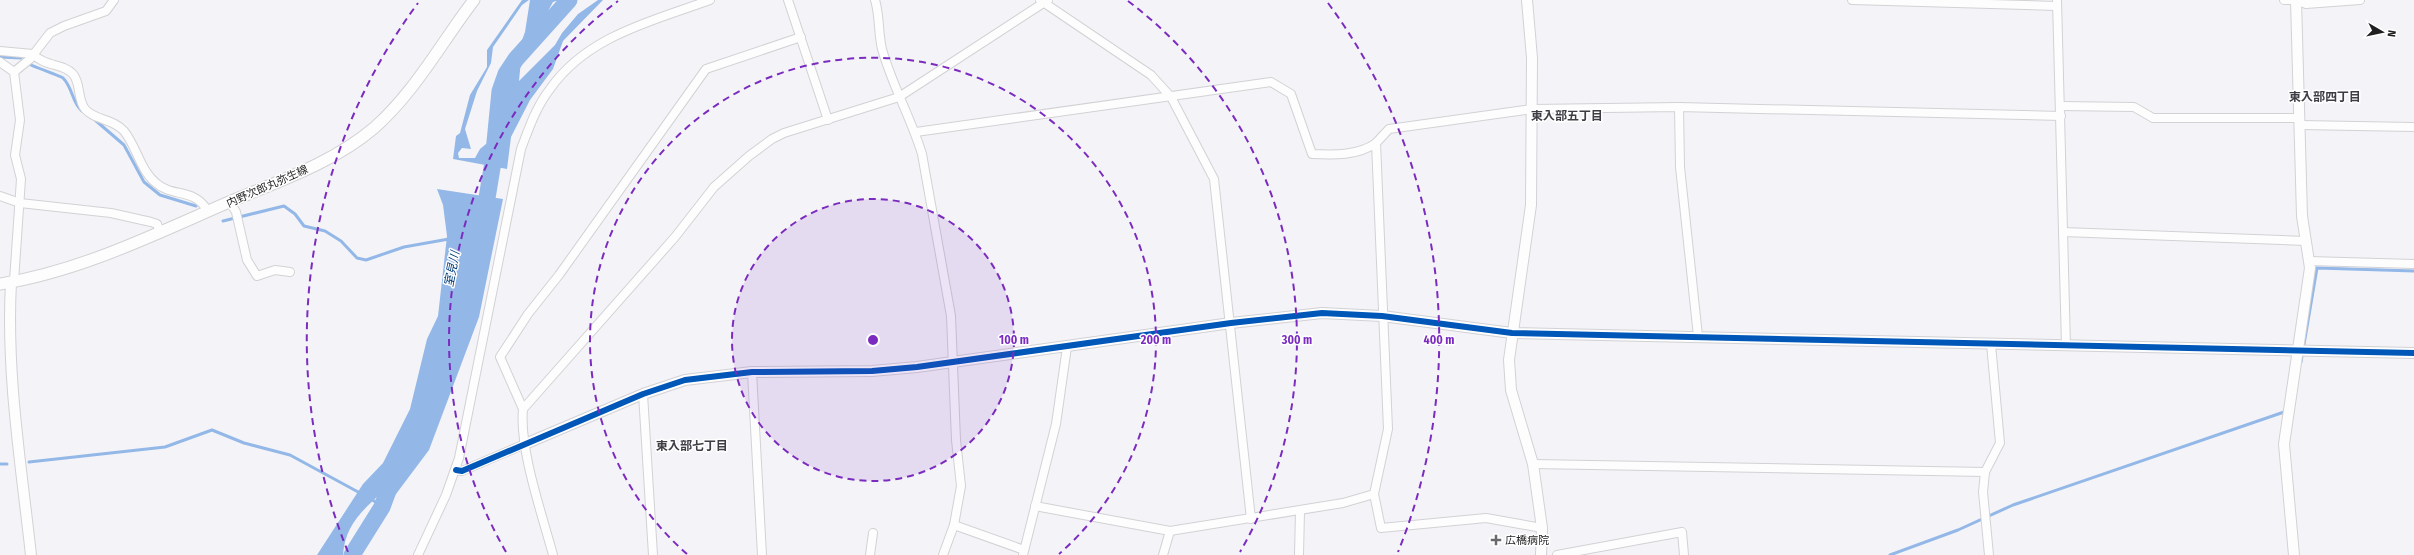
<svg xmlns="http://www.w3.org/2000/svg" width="2414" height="555" font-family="'Fira Sans Condensed','Noto Sans JP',sans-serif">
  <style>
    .water { fill: #93b8e8 }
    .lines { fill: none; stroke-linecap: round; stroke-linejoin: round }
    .stream { stroke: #93b8e8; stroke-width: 3 }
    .river { stroke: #93b8e8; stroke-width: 17 }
    .minor-casing { stroke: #d2d2d5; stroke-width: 10 }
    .tertiary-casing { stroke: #d2d2d5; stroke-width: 12 }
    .secondary-casing { stroke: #d2d2d5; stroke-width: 13 }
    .minor { stroke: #fdfdfe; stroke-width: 8 }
    .tertiary { stroke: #fdfdfe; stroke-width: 10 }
    .secondary { stroke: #fdfdfe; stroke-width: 11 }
    .cycleway-casing { stroke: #fff; stroke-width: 8 }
    .cycleway { stroke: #0057b8; stroke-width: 6 }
    .ring { fill: none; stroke: #7b2cbf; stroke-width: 2; stroke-dasharray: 7 5 }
    .poi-dot { fill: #6a6a6c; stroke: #fff; stroke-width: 1.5 }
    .labels { text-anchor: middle; stroke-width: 3; stroke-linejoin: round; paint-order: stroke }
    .street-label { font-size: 11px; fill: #1f1f21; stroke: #fff }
    .poi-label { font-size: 11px; fill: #1f1f21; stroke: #fff; text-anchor: start }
    .neighbourhood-label { font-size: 12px; font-weight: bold; fill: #3d3d43; stroke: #fff }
    .water-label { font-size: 12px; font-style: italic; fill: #033c78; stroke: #fff }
    .centre { fill: #7b2cbf; stroke: #fff; stroke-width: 2 }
    .ring-label { font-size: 12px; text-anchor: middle; font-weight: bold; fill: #7b2cbf; stroke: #fff; stroke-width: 3; stroke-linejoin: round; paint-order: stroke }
  </style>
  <rect width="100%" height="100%" fill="#f4f4f8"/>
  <g class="water">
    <path d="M 522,0 L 529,0 L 522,5 L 493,47 L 491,63 L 477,91 L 465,129 L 471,149 L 462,148 L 458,153 L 459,158 L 475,158 L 480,149 L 498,134 L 505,87 L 525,32 L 530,0 L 560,0 L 553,2 L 547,13 L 545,21 L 521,60 L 519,81 L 555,45 L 562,33 L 578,14 L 598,0 L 603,0 L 563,41 L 553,69 L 530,100 L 511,137 L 507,169 L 453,159 L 456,136 L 460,133 L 470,95 L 487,67 L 487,50 Z"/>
    <path d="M 437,189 L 503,199 L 479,317 L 429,450 L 387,506 L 381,493 C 361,512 345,526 343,555 L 317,555 L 363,484 L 383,463 L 410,409 L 427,339 L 438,316 L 447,236 L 443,205 Z"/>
  </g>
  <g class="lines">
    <g class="stream">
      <path d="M 0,57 L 21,58"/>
      <path d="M 31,65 C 37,68 61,76 63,78 C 73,88 72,103 82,111"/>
      <path d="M 95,120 L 124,145 L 144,182 L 160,195 L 196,206"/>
      <path d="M 223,221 L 284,206 L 295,214 L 304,226 L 325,231 L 341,241 L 357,258 L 366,260 L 404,247 L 449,239"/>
      <path d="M 2301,362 L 2317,268 L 2414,271"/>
      <path d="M 29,462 L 165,447 L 212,430 L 244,443 L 290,455 L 360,493"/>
      <path d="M 0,464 L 7,464"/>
      <path d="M 370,498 L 382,507"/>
      <path d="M 1890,555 L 1958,530 L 2013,505 L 2287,411"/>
    </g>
    <g class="river">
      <path d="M 475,214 L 486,204 L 493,162 L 500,91 L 506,74 L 516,59 L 569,0"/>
      <path d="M 352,555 L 382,507 L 392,480"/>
    </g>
    <defs>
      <g id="minor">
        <path d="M 788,0 L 828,120"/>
        <path d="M 875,0 C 880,16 878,33 882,49 C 892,85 911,118 922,154 L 951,316 L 956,440 L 961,486 L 954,525"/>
        <path d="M 1040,0 L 1151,75 L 1171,97 L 1214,179 L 1251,519"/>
        <path d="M 1852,0 L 2057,6"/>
        <path d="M 2057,0 L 2066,346"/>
        <path d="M 2284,0 L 2296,0 L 2306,4 L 2360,0"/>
        <path d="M 0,51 L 33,54 C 45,67 63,63 73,74 C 81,83 77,99 85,109 C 94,120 114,119 124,131 C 137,147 140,170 156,183 C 173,198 193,187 208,211"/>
        <path d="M 0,62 L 14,72 L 20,120 L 15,155 L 21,179 L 14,281"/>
        <path d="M 14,72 L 30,59 L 50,33 L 64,26 L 106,11 L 114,0"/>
        <path d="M 2061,106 L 2134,107 L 2153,118 L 2300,118"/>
        <path d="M 1679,107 L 1680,167 L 1698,336"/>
        <path d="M 2300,125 L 2414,127"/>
        <path d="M 916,132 L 1271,82 L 1291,94 L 1312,154 C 1333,155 1358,156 1376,143"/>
        <path d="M 0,196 L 20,203 L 111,213 L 151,222 L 157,224 L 160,232"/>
        <path d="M 230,202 L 236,212 L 247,260 L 257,276 L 275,270 L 290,272"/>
        <path d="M 2063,232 L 2306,241"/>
        <path d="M 2309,261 L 2414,264"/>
        <path d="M 752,372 L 762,555"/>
        <path d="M 643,394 L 653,555"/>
        <path d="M 523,409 L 500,357 L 528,314 L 559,275 L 706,69 L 801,37"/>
        <path d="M 1533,464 L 1985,472"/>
        <path d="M 456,470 L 462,471 L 525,444"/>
        <path d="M 1374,494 L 1381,528 L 1486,518 L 1542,528"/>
        <path d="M 1035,506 L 1170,531 L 1343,503 L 1374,494 L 1388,429 L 1376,143 L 1389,129 L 1532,109 L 1679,107 L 2061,116"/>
        <path d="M 418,555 L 446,495 L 459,458 L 521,149 C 529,128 536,107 550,89 C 587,36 652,21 710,0"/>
        <path d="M 553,555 C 542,514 519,449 523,409 L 675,237 L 714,187 L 749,156 L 772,139 L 784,133 L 899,97 L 1048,0"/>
        <path d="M 870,555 L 873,533"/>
        <path d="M 943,555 L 954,525 L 1024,550"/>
        <path d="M 1023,555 L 1056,424 L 1067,347"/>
        <path d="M 1163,555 L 1170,531"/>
        <path d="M 1299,555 L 1300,511"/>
        <path d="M 1557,555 L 1682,532 L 1684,555"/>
        <path d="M 1989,555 L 1983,492 L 1985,472 L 2000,443 L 1991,344"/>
      </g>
      <g id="tertiary">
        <path d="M 1527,0 L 1532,58 L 1531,205 L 1509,360 L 1511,390 L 1533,464 L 1542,528 L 1541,555"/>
        <path d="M 11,282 C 6,374 21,464 31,555"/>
        <path d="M 525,444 L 643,394 L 685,380 L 752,372 L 872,371 L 917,367 L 1231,323 L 1322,313 L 1382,316 L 1512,333 L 2414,353"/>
        <path d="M 2294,555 L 2284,444 L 2310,268 L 2302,216 L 2296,0"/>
      </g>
      <path id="secondary" d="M 0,284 C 81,271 155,234 229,202 C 279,181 333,163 374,128 C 415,92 441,43 474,0"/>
    </defs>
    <use href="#minor" class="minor-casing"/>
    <use href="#tertiary" class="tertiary-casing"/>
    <use href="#secondary" class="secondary-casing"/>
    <use href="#minor" class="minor"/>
    <use href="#tertiary" class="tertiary"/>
    <use href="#secondary" class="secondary"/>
    <defs>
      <path id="cycleway" d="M 456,470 L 462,471 L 643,394 L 685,380 L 752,372 L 872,371 L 917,367 L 1231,323 L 1322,313 L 1382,316 L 1512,333 L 2414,353"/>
    </defs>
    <use href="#cycleway" class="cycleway-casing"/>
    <use href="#cycleway" class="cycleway"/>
  </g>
  <circle cx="873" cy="340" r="141" fill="#7b2cbf" fill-opacity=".12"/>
  <g class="ring">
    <circle cx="873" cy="340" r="141"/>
    <path d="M687 554A283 283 0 1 1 1059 554"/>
    <path d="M506 552A424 424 0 0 1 618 1M1128 1A424 424 0 0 1 1240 552"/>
    <path d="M348 552A566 566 0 0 1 418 3M1328 3A566 566 0 0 1 1398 552"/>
  </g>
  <path class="poi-dot" d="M1494 534h4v4h4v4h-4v4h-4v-4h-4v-4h4z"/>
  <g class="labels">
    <g class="street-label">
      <text transform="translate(267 186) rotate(-24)" y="4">内野次郎丸弥生線</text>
    </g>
    <g class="poi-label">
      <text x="1505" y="544">広橋病院</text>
    </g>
    <g class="neighbourhood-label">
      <text x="2325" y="101">東入部四丁目</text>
      <text x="1567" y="120">東入部五丁目</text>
      <text x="692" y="450">東入部七丁目</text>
    </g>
    <g class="water-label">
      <text transform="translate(452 269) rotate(-79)" y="4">室見川</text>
    </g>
  </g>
  <circle cx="873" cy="340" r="6" class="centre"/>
  <g class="ring-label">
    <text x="1014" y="344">100 m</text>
    <text x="1156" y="344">200 m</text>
    <text x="1297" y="344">300 m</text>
    <text x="1439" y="344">400 m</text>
  </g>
  <g transform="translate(2382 32) rotate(99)" stroke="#ffffff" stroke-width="3" paint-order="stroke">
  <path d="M0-3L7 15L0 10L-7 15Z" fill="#1f1f21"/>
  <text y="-6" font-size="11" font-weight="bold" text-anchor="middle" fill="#1f1f21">N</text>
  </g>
</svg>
